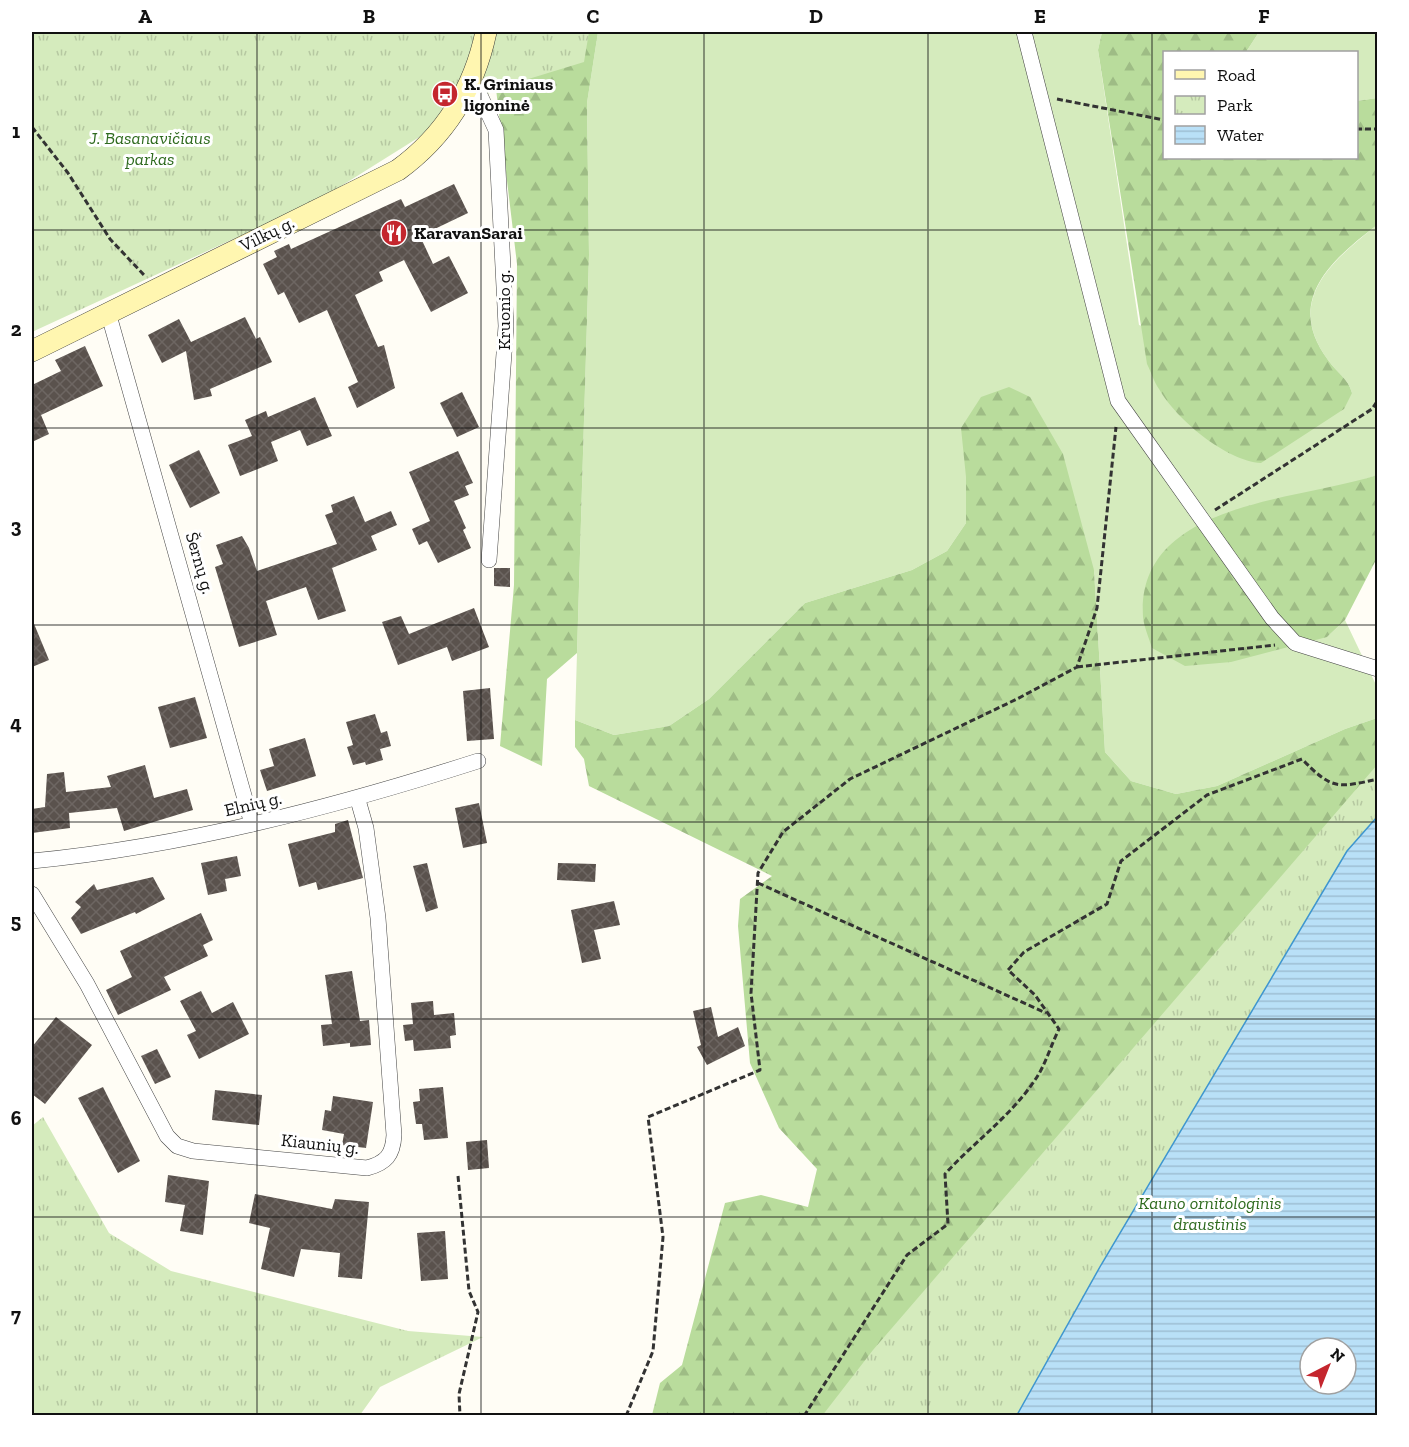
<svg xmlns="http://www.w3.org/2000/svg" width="1409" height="1447" font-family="'Zilla Slab',serif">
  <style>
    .grass { fill: #d5ebbd }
    .forest { fill: url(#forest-firs) }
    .park { fill: url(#park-tufts); fill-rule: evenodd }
    .water { fill: url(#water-rules); stroke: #3f96cf; stroke-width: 1.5; fill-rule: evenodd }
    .building { fill: url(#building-cross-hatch) }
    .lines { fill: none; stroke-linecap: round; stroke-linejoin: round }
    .street-casing { stroke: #444; stroke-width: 16 }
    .secondary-casing { stroke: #333; stroke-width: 22 }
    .path { stroke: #333; stroke-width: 3; stroke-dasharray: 6 3; stroke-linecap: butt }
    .street { stroke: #fff; stroke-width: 15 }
    .secondary { stroke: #fff6b0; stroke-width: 21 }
    .grid { fill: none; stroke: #111; stroke-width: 1.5; stroke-opacity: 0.55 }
    .labels { text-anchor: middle; stroke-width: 6; stroke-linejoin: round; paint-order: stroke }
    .poi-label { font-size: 18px; font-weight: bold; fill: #111; stroke: #fff; text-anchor: start }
    .park-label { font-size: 18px; font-style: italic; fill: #2f6b1f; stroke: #fff }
    .street-label { font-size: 18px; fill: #111; stroke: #fff }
    .neatline { fill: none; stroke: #111; stroke-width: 2 }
    .grid-label { font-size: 20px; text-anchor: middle; font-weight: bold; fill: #111 }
  </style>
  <defs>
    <pattern id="forest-firs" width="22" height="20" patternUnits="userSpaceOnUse" patternTransform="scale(1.5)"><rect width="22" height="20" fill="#b9dc9c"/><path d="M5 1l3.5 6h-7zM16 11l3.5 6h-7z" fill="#9ebc85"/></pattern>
    <pattern id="park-tufts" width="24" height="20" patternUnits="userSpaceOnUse" patternTransform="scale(1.5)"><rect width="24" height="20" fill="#d5ebbd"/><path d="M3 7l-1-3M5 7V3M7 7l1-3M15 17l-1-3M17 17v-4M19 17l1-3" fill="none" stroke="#b6c8a1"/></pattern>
    <pattern id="water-rules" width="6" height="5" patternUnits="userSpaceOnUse" patternTransform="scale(1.5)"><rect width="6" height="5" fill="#b9e0f7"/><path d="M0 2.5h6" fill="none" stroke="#9ebfd3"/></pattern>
    <pattern id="building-cross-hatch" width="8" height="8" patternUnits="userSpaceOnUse" patternTransform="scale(1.5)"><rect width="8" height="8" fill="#5a524d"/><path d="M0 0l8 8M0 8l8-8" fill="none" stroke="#6d6662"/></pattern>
  </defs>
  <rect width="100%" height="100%" fill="#fffdf5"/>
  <g class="grass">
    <path d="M 598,32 L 1102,32 L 1098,50 L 1139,325 L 1352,393 C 1348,378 1337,373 1328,360 C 1284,300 1332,261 1377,225 L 1377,475 L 1357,482 L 1327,637 L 1345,620 L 1377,687 L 1377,718 L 1345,729 L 1217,786 L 1176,794 L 1131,781 L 1105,752 L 1094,570 L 966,477 L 966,523 L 947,551 L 912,570 L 805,603 L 709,699 L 669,726 L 614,735 L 575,720 L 589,255 L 587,103 Z"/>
    <path d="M 1259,32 L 1377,32 L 1377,98 L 1357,101 L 1356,52 L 1246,52 Z"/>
  </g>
  <g class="forest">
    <path d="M 499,32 L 598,32 L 587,103 L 589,255 L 577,653 L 547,679 L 542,766 L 500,746 L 514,585 L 517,264 L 496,89 Z"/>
    <path d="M 1102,32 L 1259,32 L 1246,52 L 1164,52 L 1164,158 L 1356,158 L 1357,101 L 1377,98 L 1377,225 C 1331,260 1284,301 1328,360 C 1337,373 1348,378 1352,393 L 1344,409 L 1261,463 C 1226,461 1176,419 1159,389 C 1154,382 1151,372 1147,364 L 1098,50 Z"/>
    <path d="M 1009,387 L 1030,397 L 1063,454 L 1094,570 L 1105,752 L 1131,781 L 1176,794 L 1217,786 L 1345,729 L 1377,718 L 1377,817 L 1017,1415 L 652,1415 L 660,1383 L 682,1365 L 725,1203 L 761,1195 L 808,1207 L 817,1169 L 779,1128 L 750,1063 L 738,926 L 740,899 L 772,876 L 589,786 L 584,759 L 575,747 L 575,720 L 614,735 L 669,726 L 709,699 L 805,603 L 912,570 L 947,551 L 966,523 L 966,477 L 961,428 L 981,397 Z"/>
    <path d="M 1377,475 L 1377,558 L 1345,620 L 1327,637 L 1231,662 L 1185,666 L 1152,648 C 1149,638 1144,627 1143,617 C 1136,501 1299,501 1377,475 Z"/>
  </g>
  <g class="park">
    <path d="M 32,32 L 589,32 L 584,62 L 496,89 L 322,198 L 32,332 Z"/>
    <path d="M 1377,765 L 1377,1415 L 822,1416 L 873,1350 ZM 1310,1348 L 1346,1348 L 1346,1384 L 1310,1384 Z"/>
    <path d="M 43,1117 L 109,1233 L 171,1271 L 408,1331 L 483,1337 L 380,1387 L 360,1415 L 32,1415 L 32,1126 Z"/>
  </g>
  <path class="water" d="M 1377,817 L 1377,1415 L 1017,1415 L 1101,1265 L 1347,851 ZM 1310,1348 L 1346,1348 L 1346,1384 L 1310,1384 Z"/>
  <g class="building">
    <path d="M 454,184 L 468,213 L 420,236 L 433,264 L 449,256 L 468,293 L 431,312 L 404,260 L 379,272 L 383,281 L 355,295 L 378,347 L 384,345 L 395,388 L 357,408 L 348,387 L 358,382 L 327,310 L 299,323 L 284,292 L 278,295 L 263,264 L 277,257 L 274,251 L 289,244 L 291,249 L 401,199 L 405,207 Z"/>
    <path d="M 245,317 L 256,339 L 260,337 L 272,362 L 210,389 L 212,396 L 194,400 L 186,351 L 162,363 L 148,335 L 179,319 L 191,342 Z"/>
    <path d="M 85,346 L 103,386 L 41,415 L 49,434 L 32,442 L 32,385 L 61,371 L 55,360 Z"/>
    <path d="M 462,392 L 479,427 L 457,437 L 440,403 Z"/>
    <path d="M 315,397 L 332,436 L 307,446 L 300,430 L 271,442 L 278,461 L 240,476 L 228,445 L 252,436 L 245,420 L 266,411 L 268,417 Z"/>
    <path d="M 199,450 L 220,493 L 190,508 L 169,465 Z"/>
    <path d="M 458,451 L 473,483 L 465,486 L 469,495 L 454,501 L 466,528 L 463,530 L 471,548 L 438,563 L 427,541 L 419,545 L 412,529 L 430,521 L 409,472 Z"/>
    <path d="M 354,496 L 365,522 L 391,511 L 397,525 L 371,536 L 377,550 L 332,568 L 346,611 L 318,620 L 306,587 L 266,601 L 277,635 L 239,647 L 215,567 L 223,564 L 216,545 L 242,536 L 249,548 L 257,571 L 337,544 L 325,515 L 333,512 L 331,505 Z"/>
    <path d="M 494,568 L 510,568 L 510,587 L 494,586 Z"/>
    <path d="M 474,608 L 489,647 L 452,661 L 447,647 L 398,665 L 382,622 L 401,616 L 409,634 Z"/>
    <path d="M 32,619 L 49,660 L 32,667 Z"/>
    <path d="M 490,688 L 494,739 L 467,741 L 463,691 Z"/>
    <path d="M 195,697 L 207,738 L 170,748 L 158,707 Z"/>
    <path d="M 375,714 L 381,733 L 387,731 L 391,746 L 380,749 L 383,760 L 366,765 L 365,762 L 353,765 L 347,747 L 353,745 L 346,722 Z"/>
    <path d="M 305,738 L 316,776 L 267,791 L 260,770 L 274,766 L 269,749 Z"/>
    <path d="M 145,765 L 154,798 L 187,789 L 193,810 L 124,831 L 117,808 L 69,813 L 70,828 L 32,833 L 32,809 L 45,807 L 47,774 L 64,772 L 66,792 L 111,787 L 107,776 Z"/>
    <path d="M 479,803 L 487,843 L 463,848 L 455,808 Z"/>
    <path d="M 348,820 L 363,878 L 318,890 L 316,882 L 299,887 L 288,844 L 335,832 L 335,824 Z"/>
    <path d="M 237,856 L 241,876 L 225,879 L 227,891 L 208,895 L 201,863 Z"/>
    <path d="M 427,863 L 438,908 L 426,912 L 413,866 Z"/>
    <path d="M 558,863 L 596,864 L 595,882 L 557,880 Z"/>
    <path d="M 153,877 L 165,899 L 136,914 L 135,912 L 81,934 L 71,918 L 81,907 L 75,902 L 94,884 L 97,890 Z"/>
    <path d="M 614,901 L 620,925 L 594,930 L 601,959 L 582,963 L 571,910 Z"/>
    <path d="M 201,913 L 213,940 L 203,945 L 208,956 L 164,977 L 171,990 L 118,1015 L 106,990 L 132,977 L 120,951 Z"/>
    <path d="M 352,971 L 360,1021 L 369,1020 L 371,1045 L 350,1047 L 350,1043 L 323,1046 L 321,1025 L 332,1024 L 325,975 Z"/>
    <path d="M 201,991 L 212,1013 L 233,1002 L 249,1034 L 199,1059 L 187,1035 L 196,1031 L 180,1001 Z"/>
    <path d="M 433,1001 L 434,1015 L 454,1013 L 456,1035 L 450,1036 L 451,1048 L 414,1051 L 413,1040 L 405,1041 L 403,1025 L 413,1024 L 411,1003 Z"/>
    <path d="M 711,1007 L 718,1037 L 738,1027 L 745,1046 L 707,1065 L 697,1047 L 701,1045 L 693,1011 Z"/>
    <path d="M 56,1017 L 92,1045 L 45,1104 L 32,1094 L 32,1047 Z"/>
    <path d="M 157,1049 L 171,1077 L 155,1084 L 141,1056 Z"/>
    <path d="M 103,1087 L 140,1161 L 118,1173 L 78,1098 Z"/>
    <path d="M 443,1087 L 448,1138 L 424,1140 L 422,1124 L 416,1124 L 413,1102 L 420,1101 L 419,1089 Z"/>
    <path d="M 215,1090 L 262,1095 L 259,1125 L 212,1120 Z"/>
    <path d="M 333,1096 L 373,1102 L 366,1148 L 342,1145 L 344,1134 L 322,1130 L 325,1110 L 331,1111 Z"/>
    <path d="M 487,1140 L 489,1168 L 468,1170 L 466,1142 Z"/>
    <path d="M 168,1175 L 209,1181 L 203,1235 L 180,1231 L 185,1205 L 165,1202 Z"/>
    <path d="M 255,1194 L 332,1209 L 335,1199 L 369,1202 L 362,1279 L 338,1277 L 340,1253 L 301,1249 L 294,1277 L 261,1269 L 270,1228 L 249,1223 Z"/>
    <path d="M 445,1231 L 448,1279 L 421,1281 L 417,1233 Z"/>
  </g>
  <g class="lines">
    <defs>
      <g id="street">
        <path d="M 1024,32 L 1118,401 L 1272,618 L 1295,643 L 1378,669"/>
        <path d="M 473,80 L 496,130 L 506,326 L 489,560"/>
        <path d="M 108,312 L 252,824"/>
        <path d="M 32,861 C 185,846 331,808 478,761"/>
        <path d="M 32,894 L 87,984 L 167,1136 L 177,1146 L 193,1151 L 367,1168 C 386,1163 393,1155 394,1135 L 378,918 L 366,828 L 358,800"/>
      </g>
      <path id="secondary" d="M 32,351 L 398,170 C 446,135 474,89 486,32"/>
    </defs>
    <use href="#street" class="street-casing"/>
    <use href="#secondary" class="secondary-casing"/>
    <g class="path">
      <path d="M 1057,99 L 1164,120"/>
      <path d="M 32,127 L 68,173 L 110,239 L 144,275"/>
      <path d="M 1356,129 L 1378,129"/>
      <path d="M 1215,510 L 1372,409 L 1378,400"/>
      <path d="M 1077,667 L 1275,645"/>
      <path d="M 758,883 L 1046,1013"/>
      <path d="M 458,1176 L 469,1291 L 478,1312 L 459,1394 L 460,1416"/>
      <path d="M 626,1416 L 653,1351 L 663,1237 L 648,1117 L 760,1070 L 751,993 L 758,873 L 783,832 L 850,779 L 1017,699 L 1077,667 L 1097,608 L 1116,427"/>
      <path d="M 804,1416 L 907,1255 L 948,1224 L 945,1174 C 974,1142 1010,1117 1035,1080 C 1045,1066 1051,1045 1059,1029 L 1035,995 L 1008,970 L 1024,952 L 1107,904 L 1121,861 L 1207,795 L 1302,759 C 1332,790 1337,788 1378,779"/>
    </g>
    <use href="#street" class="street"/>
    <use href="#secondary" class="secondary"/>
  </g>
  <path class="grid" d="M 257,32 L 257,1416M 481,32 L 481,1416M 704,32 L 704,1416M 928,32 L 928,1416M 1152,32 L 1152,1416M 32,230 L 1378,230M 32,428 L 1378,428M 32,625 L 1378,625M 32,822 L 1378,822M 32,1019 L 1378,1019M 32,1217 L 1378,1217"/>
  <defs>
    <symbol id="bus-disc" viewBox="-11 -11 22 22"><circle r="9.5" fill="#c4262e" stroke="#fff"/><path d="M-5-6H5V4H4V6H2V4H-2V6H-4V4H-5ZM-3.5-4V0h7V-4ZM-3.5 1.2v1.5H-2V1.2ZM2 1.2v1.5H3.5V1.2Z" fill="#fff"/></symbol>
    <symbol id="restaurant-disc" viewBox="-11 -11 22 22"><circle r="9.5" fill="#c4262e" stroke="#fff"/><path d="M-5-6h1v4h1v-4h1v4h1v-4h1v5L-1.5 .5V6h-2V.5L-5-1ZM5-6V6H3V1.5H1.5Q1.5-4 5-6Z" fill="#fff"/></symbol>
  </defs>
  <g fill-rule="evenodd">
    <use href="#bus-disc" x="430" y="79" width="30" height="30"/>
    <use href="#restaurant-disc" x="379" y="218" width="30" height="30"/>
  </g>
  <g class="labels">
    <g class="poi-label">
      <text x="464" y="90">K. Griniaus<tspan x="464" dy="21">ligoninė</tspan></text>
      <text x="414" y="239">KaravanSarai</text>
    </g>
    <g class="park-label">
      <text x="150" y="144">J. Basanavičiaus<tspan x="150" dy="21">parkas</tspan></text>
      <text x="1210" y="1209">Kauno ornitologinis<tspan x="1210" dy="21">draustinis</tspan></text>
    </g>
    <g class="street-label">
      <text transform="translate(267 234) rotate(-26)" y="6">Vilkų g.</text>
      <text transform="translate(504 310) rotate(-90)" y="6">Kruonio g.</text>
      <text transform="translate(200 563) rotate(74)" y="6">Šernų g.</text>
      <text transform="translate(253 804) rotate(-13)" y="6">Elnių g.</text>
      <text transform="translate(320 1144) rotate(6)" y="6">Kiaunių g.</text>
    </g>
  </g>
  <rect width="1409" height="1447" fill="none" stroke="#ffffff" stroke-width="66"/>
  <rect x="1163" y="51" width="195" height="108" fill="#ffffff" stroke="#a0a0a0" stroke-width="1.5"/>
  <rect x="1175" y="70" width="30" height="9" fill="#fff6b0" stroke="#a0a0a0" stroke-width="1.5"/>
  <text x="1217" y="81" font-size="18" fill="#111111">Road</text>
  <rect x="1175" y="96" width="30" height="18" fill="url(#park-tufts)" stroke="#a0a0a0" stroke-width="1.5"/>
  <text x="1217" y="111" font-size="18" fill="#111111">Park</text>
  <rect x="1175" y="126" width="30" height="18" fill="url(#water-rules)" stroke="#a0a0a0" stroke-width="1.5"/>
  <text x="1217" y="141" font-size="18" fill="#111111">Water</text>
  <g transform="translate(1328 1366) rotate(42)"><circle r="28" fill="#ffffff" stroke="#a0a0a0" stroke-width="1.5"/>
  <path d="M0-4.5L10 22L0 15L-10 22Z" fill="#c4262e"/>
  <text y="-9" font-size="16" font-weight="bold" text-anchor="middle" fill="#111111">N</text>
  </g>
  <rect x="33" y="33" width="1343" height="1381" class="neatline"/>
  <g class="grid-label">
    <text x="145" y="23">A</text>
    <text x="369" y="23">B</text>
    <text x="593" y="23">C</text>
    <text x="816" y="23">D</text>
    <text x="1040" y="23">E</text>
    <text x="1264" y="23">F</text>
    <text x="16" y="138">1</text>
    <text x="16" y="336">2</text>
    <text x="16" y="533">3</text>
    <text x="16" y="730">4</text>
    <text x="16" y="928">5</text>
    <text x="16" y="1125">6</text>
    <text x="16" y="1322">7</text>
  </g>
</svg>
